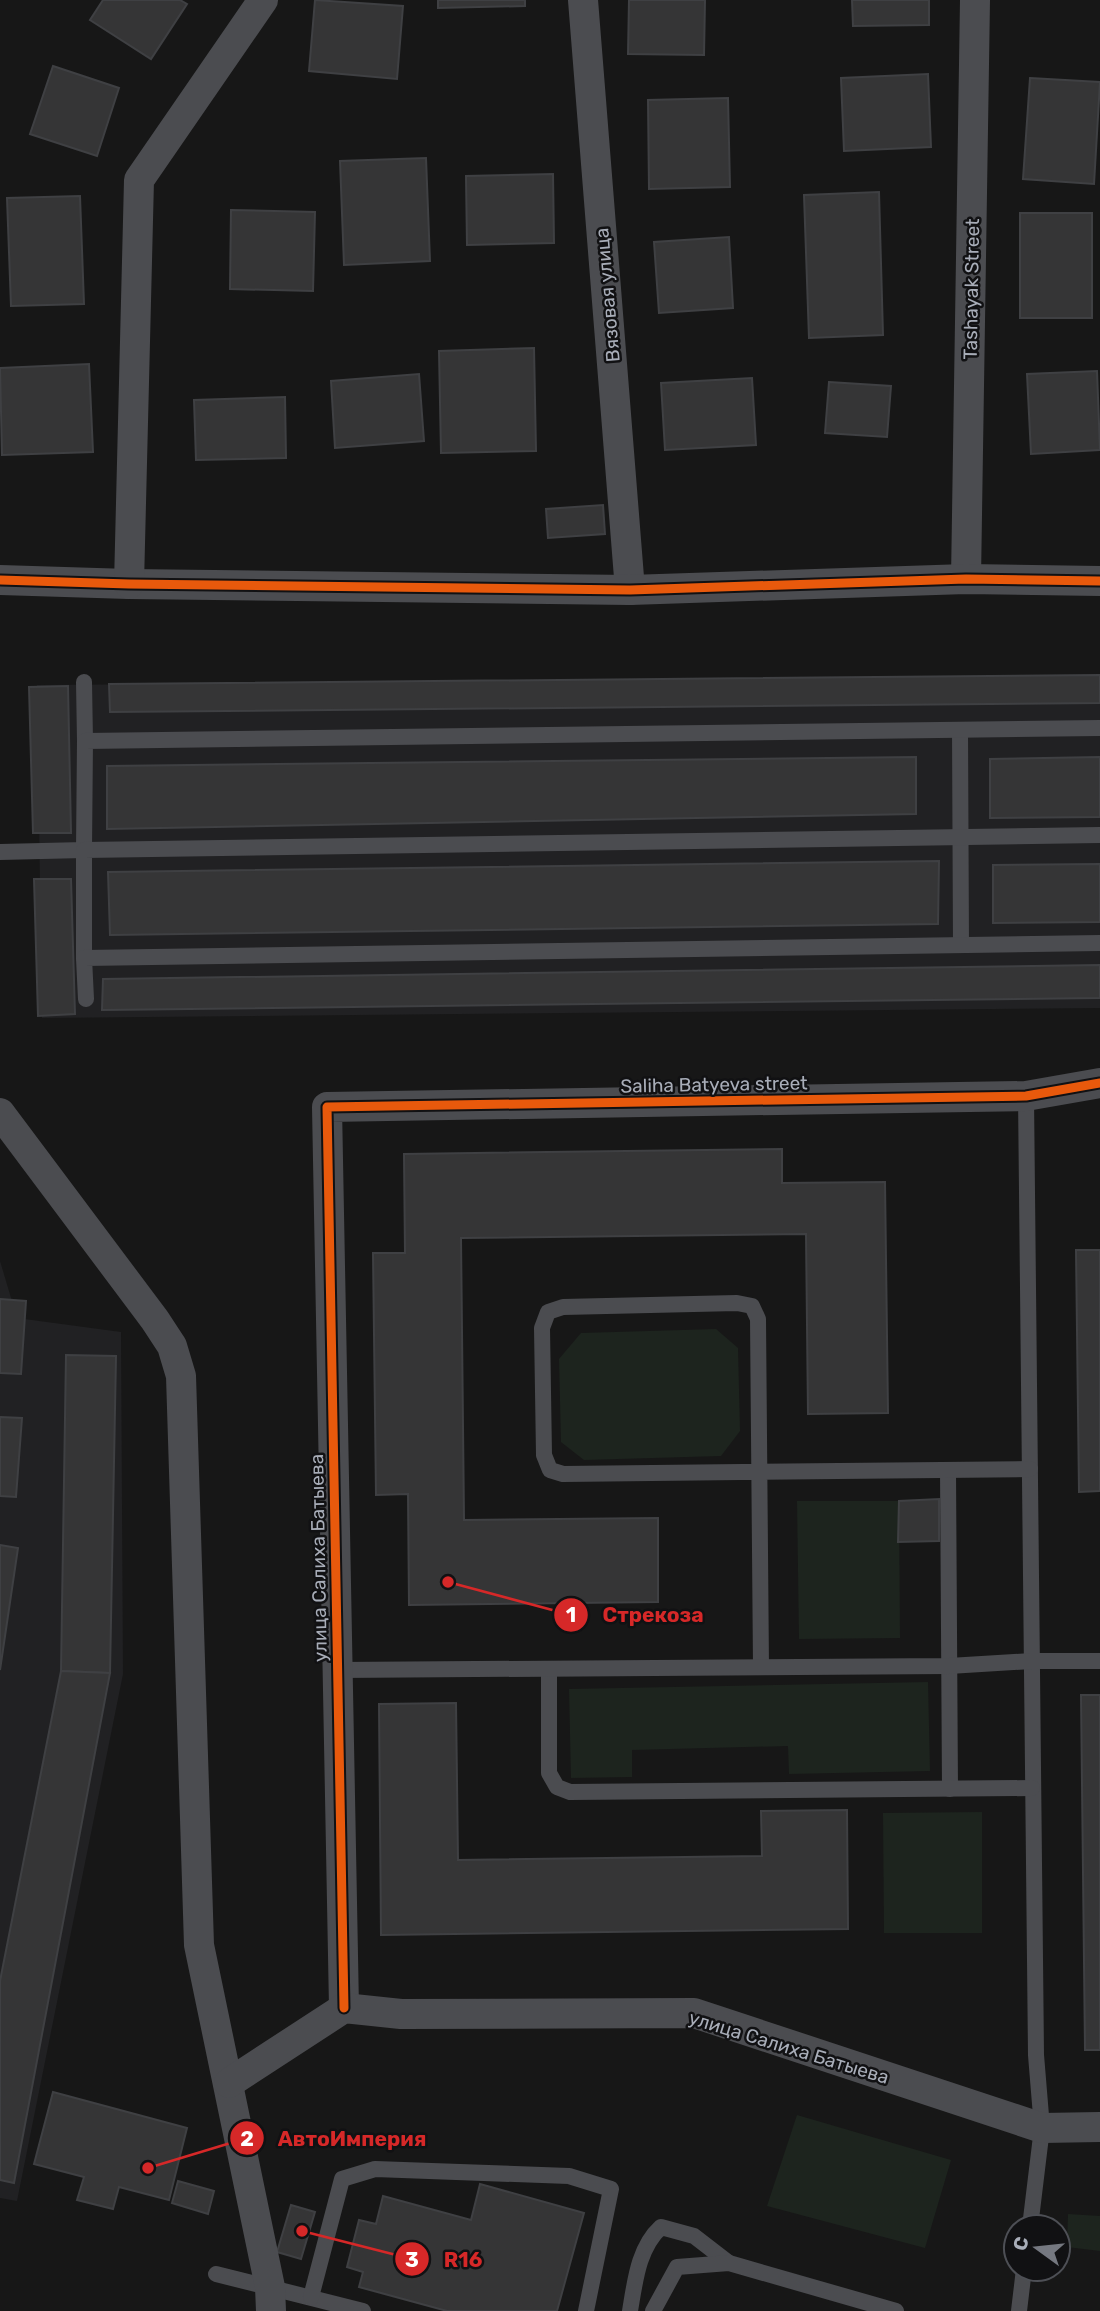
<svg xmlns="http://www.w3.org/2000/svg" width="1100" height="2311" font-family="Rubik,sans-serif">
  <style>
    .built { fill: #212123 }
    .green { fill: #1d241e }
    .building { fill: #353536; stroke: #3f4043; stroke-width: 2 }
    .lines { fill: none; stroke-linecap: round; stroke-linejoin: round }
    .service { stroke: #4b4c50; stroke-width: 16 }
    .minor { stroke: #4b4c50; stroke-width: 30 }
    .cycleway-casing { stroke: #111113; stroke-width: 13 }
    .cycleway { stroke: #e8590c; stroke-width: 9 }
    .labels { text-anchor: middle; stroke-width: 5; stroke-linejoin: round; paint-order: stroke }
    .street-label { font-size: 19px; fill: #a8adb8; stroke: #111113 }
    .leader { fill: none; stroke: #d62828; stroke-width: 2.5 }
    .callout-dot { fill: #d62828; stroke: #111113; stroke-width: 2.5 }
    .mark-label { font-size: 21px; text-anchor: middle; font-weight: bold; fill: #fff }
    .callout-label { font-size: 21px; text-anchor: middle; font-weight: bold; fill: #d62828; stroke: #111113; stroke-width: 5; stroke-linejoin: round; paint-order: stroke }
  </style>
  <rect width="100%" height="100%" fill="#171717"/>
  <g class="built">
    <path d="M 1100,678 L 1100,1008 L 42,1018 L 37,685 Z"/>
    <path d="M 0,1261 L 17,1318 L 121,1332 L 123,1674 L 17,2201 L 0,2198 Z"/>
  </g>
  <g class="green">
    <path d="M 716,1329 L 738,1348 L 740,1431 L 721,1456 L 584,1460 L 561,1442 L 559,1359 L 581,1333 Z"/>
    <path d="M 797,1501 L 899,1501 L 900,1638 L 799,1639 Z"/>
    <path d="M 928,1682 L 930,1771 L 789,1774 L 788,1746 L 632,1750 L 632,1777 L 571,1778 L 569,1689 Z"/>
    <path d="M 982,1812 L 982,1933 L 884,1933 L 883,1813 Z"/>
    <path d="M 797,2115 L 951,2160 L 925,2248 L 767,2206 Z"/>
    <path d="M 1068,2214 L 1100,2216 L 1100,2251 L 1067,2247 Z"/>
  </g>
  <g class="building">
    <path d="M 103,0 L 180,0 L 187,4 L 151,59 L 90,20 Z"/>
    <path d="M 315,0 L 403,6 L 397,79 L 309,71 Z"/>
    <path d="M 438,0 L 525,0 L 525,6 L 438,8 Z"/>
    <path d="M 629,0 L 705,0 L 704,55 L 628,54 Z"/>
    <path d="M 852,0 L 929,0 L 929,25 L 853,26 Z"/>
    <path d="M 53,66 L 119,88 L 97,156 L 30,134 Z"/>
    <path d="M 928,74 L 931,147 L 844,151 L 841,78 Z"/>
    <path d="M 1030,78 L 1100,82 L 1094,184 L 1023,179 Z"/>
    <path d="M 728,98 L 730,187 L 649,189 L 648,100 Z"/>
    <path d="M 426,158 L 430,261 L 344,265 L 340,161 Z"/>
    <path d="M 553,174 L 554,243 L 467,245 L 466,176 Z"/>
    <path d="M 879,192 L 883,335 L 809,338 L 804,195 Z"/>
    <path d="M 80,196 L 84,304 L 11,306 L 7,198 Z"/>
    <path d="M 231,210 L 315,212 L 313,291 L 230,289 Z"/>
    <rect x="1020" y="213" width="72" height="105"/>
    <path d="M 729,237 L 733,308 L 659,313 L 654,242 Z"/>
    <path d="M 534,348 L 536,451 L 441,453 L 439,351 Z"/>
    <path d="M 89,364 L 93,452 L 2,455 L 0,368 Z"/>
    <path d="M 1097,371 L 1100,450 L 1031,454 L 1027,374 Z"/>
    <path d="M 419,374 L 424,441 L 335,448 L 331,381 Z"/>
    <path d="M 752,378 L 756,445 L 665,450 L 661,383 Z"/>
    <path d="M 829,382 L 891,386 L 887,437 L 825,433 Z"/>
    <path d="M 285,397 L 286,458 L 196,460 L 194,400 Z"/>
    <path d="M 603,505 L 605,534 L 548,538 L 546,509 Z"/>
    <path d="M 1100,675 L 1100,703 L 110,712 L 109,684 Z"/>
    <path d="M 68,686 L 71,833 L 33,833 L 29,687 Z"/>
    <path d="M 916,757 L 916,814 L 107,829 L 107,766 Z"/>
    <path d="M 1100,757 L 1100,817 L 990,818 L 990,759 Z"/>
    <path d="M 939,861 L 938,924 L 110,935 L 108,872 Z"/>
    <path d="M 1100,864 L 1100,922 L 993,923 L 993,865 Z"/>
    <path d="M 34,879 L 71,879 L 75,1014 L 38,1016 Z"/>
    <path d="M 1100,965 L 1100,998 L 102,1010 L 103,979 Z"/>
    <path d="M 782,1149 L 782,1183 L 885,1182 L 888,1413 L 808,1414 L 806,1234 L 461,1238 L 464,1520 L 658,1518 L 658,1602 L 409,1605 L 408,1494 L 376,1495 L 373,1253 L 405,1253 L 404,1154 Z"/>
    <path d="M 1076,1250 L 1100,1250 L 1100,1491 L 1079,1492 Z"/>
    <path d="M 0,1299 L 26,1301 L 21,1374 L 0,1373 Z"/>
    <path d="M 66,1355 L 116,1356 L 110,1673 L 61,1671 Z"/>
    <path d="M 0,1417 L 22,1418 L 16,1497 L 0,1496 Z"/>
    <path d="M 939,1499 L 939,1541 L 898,1542 L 899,1501 Z"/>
    <path d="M 0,1545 L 18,1548 L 0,1670 Z"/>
    <path d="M 61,1671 L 110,1673 L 14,2183 L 0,2180 L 0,1981 Z"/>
    <path d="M 1081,1695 L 1100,1695 L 1100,2050 L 1085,2050 Z"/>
    <path d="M 456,1703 L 458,1860 L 762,1856 L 761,1811 L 847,1810 L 848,1929 L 381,1935 L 379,1704 Z"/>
    <path d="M 53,2092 L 187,2128 L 169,2200 L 119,2187 L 113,2209 L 77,2200 L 84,2177 L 34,2164 Z"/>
    <path d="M 178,2181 L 214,2191 L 208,2214 L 172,2203 Z"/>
    <path d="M 480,2184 L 584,2213 L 557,2311 L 447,2311 L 359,2287 L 363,2272 L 347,2267 L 359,2220 L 376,2224 L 383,2196 L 471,2220 Z"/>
    <path d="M 291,2205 L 315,2212 L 301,2259 L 277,2252 Z"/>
  </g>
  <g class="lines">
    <g class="service">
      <path d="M 84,682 L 85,741"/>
      <path d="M 960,730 L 961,945"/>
      <path d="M 0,852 L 84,850 L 85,741 L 1100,728"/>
      <path d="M 84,958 L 84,850 L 1100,835"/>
      <path d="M 86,999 L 84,958 L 1100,943"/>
      <path d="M 1026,1096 L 1036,2055 L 1042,2128 L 1030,2227"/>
      <path d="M 948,1470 L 950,1789"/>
      <path d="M 761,1667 L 758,1319 L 752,1306 L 737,1303 L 563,1307 L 548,1312 L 542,1328 L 544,1455 L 550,1470 L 563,1474 L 1030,1469"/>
      <path d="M 549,1669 L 549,1773 L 557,1787 L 570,1792 L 1032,1788"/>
      <path d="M 338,1670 L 949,1666 L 1031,1661 L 1100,1661"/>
      <path d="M 216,2274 L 363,2311"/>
      <path d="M 311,2297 L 342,2179 L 375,2169 L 569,2176 L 611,2189 L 586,2311"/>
      <path d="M 630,2311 C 635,2282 638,2248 661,2227 L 694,2236 L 729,2263"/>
      <path d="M 653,2311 L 677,2267 L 729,2263 L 896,2311"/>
      <path d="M 1019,2311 L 1024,2269"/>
    </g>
    <g class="minor">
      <path d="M 583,0 L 630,590"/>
      <path d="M 966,579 L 975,0"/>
      <path d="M 0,580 L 129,584 L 630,590 L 966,579 L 1100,581"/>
      <path d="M 129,584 L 139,180 L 263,0"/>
      <path d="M 0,1113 L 155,1320 L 172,1346 L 181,1376 L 199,1945 L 270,2287 L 271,2311"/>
      <path d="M 344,2008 L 327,1107 L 1026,1096 L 1100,1083"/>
      <path d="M 229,2083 L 344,2008 L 401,2014 L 694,2013 L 1042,2128 L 1100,2127"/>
    </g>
    <defs>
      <g id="cycleway">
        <path d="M 0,580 L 129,584 L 630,590 L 966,579 L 1100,581"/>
        <path d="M 344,2008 L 327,1107 L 1026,1096 L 1100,1083"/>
      </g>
    </defs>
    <use href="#cycleway" class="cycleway-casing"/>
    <use href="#cycleway" class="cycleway"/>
  </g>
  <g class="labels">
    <g class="street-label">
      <text transform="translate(971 289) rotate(-89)" y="7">Tashayak Street</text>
      <text transform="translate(607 295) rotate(-95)" y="7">Вязовая улица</text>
      <text transform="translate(714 1084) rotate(-1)" y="7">Saliha Batyeva street</text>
      <text transform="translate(318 1558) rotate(-91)" y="7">улица Салиха Батыева</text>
      <text transform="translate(789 2047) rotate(17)" y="7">улица Салиха Батыева</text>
    </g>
  </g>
  <path class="leader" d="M448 1582L571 1615M148 2168L247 2138M302 2231L412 2259"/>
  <g class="callout-dot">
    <circle cx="448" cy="1582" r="7"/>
    <circle cx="148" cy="2168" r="7"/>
    <circle cx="302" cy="2231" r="7"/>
    <circle cx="571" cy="1615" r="18"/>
    <circle cx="247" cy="2138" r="18"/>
    <circle cx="412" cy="2259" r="18"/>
  </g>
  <g class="mark-label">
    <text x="571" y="1622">1</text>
    <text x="247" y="2146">2</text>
    <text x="412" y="2267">3</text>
  </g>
  <g class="callout-label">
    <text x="653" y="1622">Стрекоза</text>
    <text x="352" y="2146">АвтоИмперия</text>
    <text x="463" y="2267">R16</text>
  </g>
  <g transform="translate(1037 2248) rotate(285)"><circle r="33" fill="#111113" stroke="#4d4f55" stroke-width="2"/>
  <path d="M0-5L12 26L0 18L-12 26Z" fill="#757880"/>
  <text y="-10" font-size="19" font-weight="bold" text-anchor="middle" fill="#a8adb8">С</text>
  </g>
</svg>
